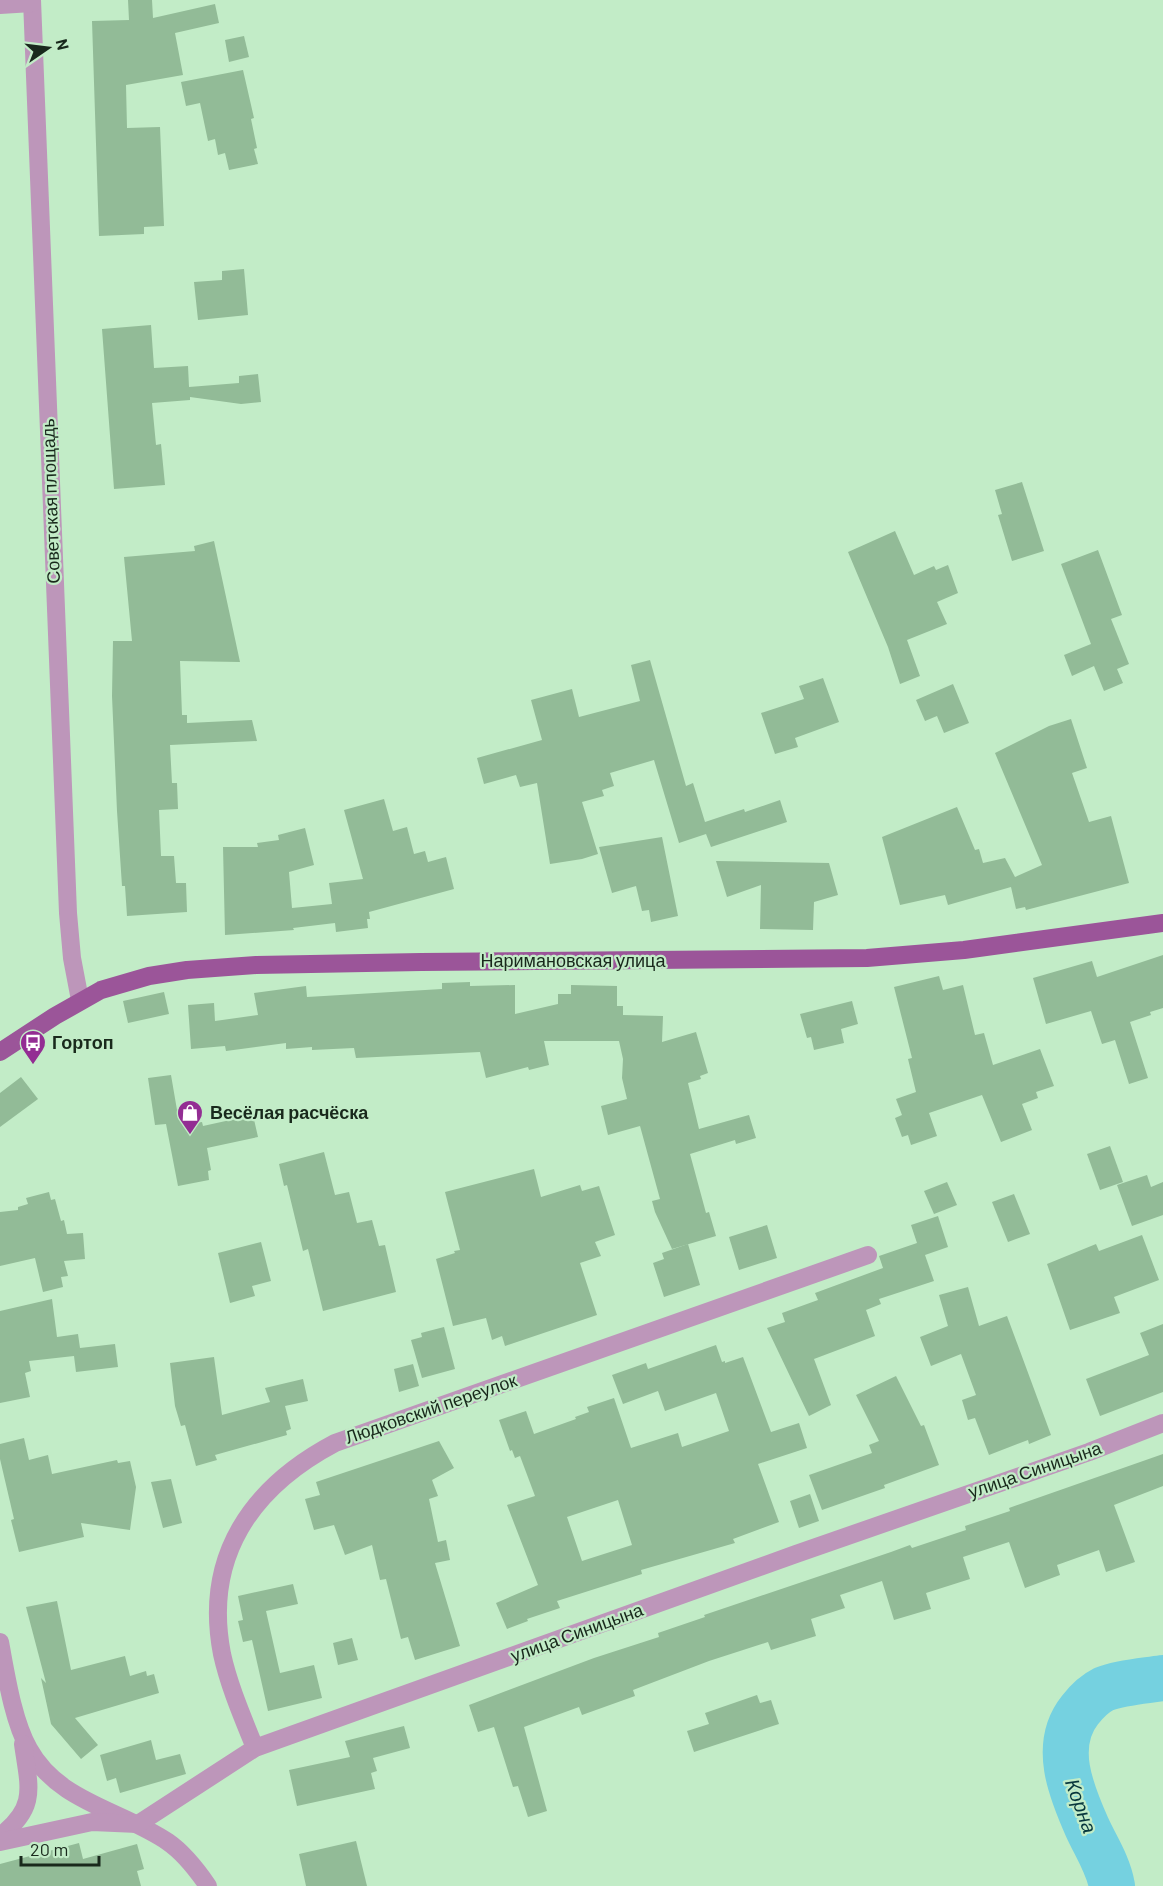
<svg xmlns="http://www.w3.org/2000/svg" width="1163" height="1886" font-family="Barlow,sans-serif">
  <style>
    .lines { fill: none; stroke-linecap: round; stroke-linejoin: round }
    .river { stroke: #75d1e0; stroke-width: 46 }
    .building { fill: #92bb97; fill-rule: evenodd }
    .minor { stroke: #bd96ba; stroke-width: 18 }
    .major { stroke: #9b5599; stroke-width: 18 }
    .labels { text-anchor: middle; stroke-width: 4.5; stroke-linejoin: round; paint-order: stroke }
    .street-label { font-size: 18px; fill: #19291c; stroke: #c2ecc7 }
    .poi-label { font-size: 18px; font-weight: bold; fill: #19291c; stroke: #c2ecc7; text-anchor: start }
    .water-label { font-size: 20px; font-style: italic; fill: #07363c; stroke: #c2ecc7 }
  </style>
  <rect width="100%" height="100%" fill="#c2ecc7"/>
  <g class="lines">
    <path class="river" d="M 1112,1886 C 1108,1864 1096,1847 1087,1827 C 1071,1791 1052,1745 1080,1710 C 1087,1701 1094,1694 1104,1689 C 1123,1682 1144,1681 1163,1678"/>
  </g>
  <g class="building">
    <path d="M 128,0 L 152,0 L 153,18 L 215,4 L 219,23 L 175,33 L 183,75 L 126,85 L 127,128 L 160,127 L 164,226 L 144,227 L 144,234 L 99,236 L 92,21 L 129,20 Z"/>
    <path d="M 244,36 L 249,57 L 229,62 L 225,40 Z"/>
    <path d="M 243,70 L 254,118 L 251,119 L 257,148 L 254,149 L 258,164 L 229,170 L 225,153 L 218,155 L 215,139 L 208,141 L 200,103 L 186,106 L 181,82 Z"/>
    <path d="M 244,269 L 248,315 L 198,320 L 194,282 L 222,280 L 222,271 Z"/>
    <path d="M 151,325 L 154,368 L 188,366 L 189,387 L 239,383 L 239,376 L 258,374 L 261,402 L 241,404 L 190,397 L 190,400 L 152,403 L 156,445 L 161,444 L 165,485 L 114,489 L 102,329 Z"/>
    <path d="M 1022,482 L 1044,551 L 1012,561 L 998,515 L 1002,514 L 995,490 Z"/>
    <path d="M 895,531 L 914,575 L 934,566 L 936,570 L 948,565 L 958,593 L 937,602 L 947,624 L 907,640 L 920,676 L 900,684 L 888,647 L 848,552 Z"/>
    <path d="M 214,541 L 240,662 L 180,661 L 182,715 L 187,715 L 187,723 L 252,720 L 257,741 L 170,745 L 172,783 L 177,783 L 178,809 L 159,810 L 161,856 L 174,856 L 176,883 L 186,883 L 187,912 L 127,916 L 125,886 L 122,886 L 117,811 L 112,696 L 113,641 L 132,641 L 124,557 L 195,551 L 194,546 Z"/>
    <path d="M 1098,550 L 1122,615 L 1111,619 L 1129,664 L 1117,669 L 1123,683 L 1104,691 L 1094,666 L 1072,676 L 1064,655 L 1091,644 L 1061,564 Z"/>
    <path d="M 650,660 L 686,786 L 693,783 L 705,822 L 744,809 L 745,812 L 780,800 L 787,822 L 711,847 L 706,834 L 679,843 L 654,760 L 610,773 L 614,786 L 602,790 L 604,796 L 582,802 L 598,854 L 582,859 L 550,864 L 537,783 L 520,787 L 516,775 L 484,784 L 477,758 L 542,740 L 531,700 L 572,689 L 579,717 L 640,701 L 631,665 Z"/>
    <path d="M 823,678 L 839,722 L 795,738 L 798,747 L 775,754 L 761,713 L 804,699 L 799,686 Z"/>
    <path d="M 953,684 L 969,723 L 944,733 L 937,716 L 925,721 L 916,700 Z"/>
    <path d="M 1071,719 L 1087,768 L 1072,773 L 1089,822 L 1111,816 L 1129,883 L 1026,910 L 1025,907 L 1016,909 L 1011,887 L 948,905 L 945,895 L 900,905 L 882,837 L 957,807 L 975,850 L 979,849 L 983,863 L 1005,858 L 1015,877 L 1042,865 L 995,753 L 1049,726 Z"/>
    <path d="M 384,799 L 393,831 L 407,827 L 414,854 L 425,851 L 428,862 L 446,857 L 454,889 L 369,912 L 370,919 L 367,919 L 368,928 L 336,932 L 335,923 L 293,928 L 294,930 L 225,935 L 223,847 L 258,847 L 257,843 L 279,840 L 278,835 L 305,828 L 314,865 L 289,872 L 292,908 L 332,904 L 329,883 L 363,879 L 344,810 Z"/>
    <path d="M 662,837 L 678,916 L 651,922 L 649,910 L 642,911 L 636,886 L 612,893 L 599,847 Z"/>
    <path d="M 716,861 L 829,863 L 838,895 L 814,902 L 813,930 L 760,929 L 761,885 L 727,897 Z"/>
    <path d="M 1163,955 L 1163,1008 L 1150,1012 L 1151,1015 L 1130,1022 L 1148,1078 L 1129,1084 L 1115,1040 L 1102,1044 L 1091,1011 L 1046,1024 L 1033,978 L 1092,961 L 1097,977 Z"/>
    <path d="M 939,976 L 943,990 L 963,985 L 975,1035 L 984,1033 L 993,1065 L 1040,1049 L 1054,1086 L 1036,1092 L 1038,1098 L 1022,1104 L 1032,1130 L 1001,1142 L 982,1095 L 929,1113 L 937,1136 L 911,1145 L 908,1135 L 902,1137 L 895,1118 L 902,1115 L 896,1099 L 916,1092 L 908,1059 L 912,1058 L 894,987 Z"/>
    <path d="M 470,982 L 470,986 L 515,985 L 515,1014 L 558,1004 L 558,994 L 571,994 L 571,985 L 617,986 L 617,1006 L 623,1006 L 623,1015 L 663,1016 L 662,1042 L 696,1032 L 708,1073 L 700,1076 L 701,1079 L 688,1083 L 699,1129 L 749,1115 L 756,1138 L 736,1144 L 735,1140 L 690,1154 L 706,1213 L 709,1212 L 716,1236 L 672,1249 L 655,1212 L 652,1201 L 660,1199 L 640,1126 L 608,1135 L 601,1106 L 627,1099 L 622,1078 L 623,1059 L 619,1041 L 544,1041 L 549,1065 L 529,1070 L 528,1067 L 486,1078 L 480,1052 L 356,1058 L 354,1048 L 312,1050 L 312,1047 L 286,1049 L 286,1043 L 226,1051 L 225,1046 L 191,1049 L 188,1005 L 214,1003 L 215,1021 L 258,1015 L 254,993 L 306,986 L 307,997 L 442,989 L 442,983 Z"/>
    <path d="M 164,992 L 169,1014 L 128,1023 L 123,1001 Z"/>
    <path d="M 852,1001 L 858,1024 L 841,1029 L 844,1043 L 814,1050 L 811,1037 L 807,1038 L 800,1014 Z"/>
    <path d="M 171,1075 L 177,1110 L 186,1108 L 189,1124 L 202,1122 L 203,1126 L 253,1115 L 258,1137 L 207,1148 L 211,1170 L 208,1171 L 209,1180 L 178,1186 L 166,1124 L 155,1125 L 148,1078 Z"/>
    <path d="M 21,1077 L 38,1099 L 0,1127 L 0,1093 Z"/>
    <path d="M 1110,1146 L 1123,1182 L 1100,1190 L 1087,1154 Z"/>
    <path d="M 324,1152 L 335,1195 L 349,1192 L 357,1223 L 372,1220 L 379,1246 L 385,1245 L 396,1292 L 323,1311 L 308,1249 L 303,1251 L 287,1185 L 284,1186 L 279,1164 Z"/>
    <path d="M 534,1169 L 541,1197 L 580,1185 L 582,1191 L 599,1186 L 615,1235 L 595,1242 L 601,1256 L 580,1263 L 597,1315 L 505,1346 L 502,1336 L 492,1340 L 486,1318 L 453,1326 L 436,1259 L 455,1253 L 454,1251 L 460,1250 L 445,1192 Z"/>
    <path d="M 1147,1175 L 1151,1187 L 1163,1182 L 1163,1215 L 1132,1226 L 1117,1185 Z"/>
    <path d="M 947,1182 L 957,1205 L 934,1214 L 924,1191 Z"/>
    <path d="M 49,1192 L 51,1200 L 55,1199 L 61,1221 L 64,1220 L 67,1234 L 83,1233 L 85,1259 L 64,1261 L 68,1276 L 61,1277 L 63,1287 L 43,1292 L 35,1258 L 0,1266 L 0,1212 L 18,1210 L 18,1207 L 28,1204 L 26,1198 Z"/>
    <path d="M 1014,1194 L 1030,1234 L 1008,1242 L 992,1202 Z"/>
    <path d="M 938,1216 L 948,1247 L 925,1255 L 934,1281 L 879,1299 L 881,1304 L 866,1310 L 875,1336 L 814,1359 L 831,1405 L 809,1416 L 767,1328 L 785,1322 L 782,1313 L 818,1300 L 815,1293 L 883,1268 L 879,1256 L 917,1243 L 911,1225 Z"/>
    <path d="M 767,1225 L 777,1258 L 739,1270 L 729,1237 Z"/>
    <path d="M 1142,1235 L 1159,1280 L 1114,1297 L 1120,1313 L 1070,1330 L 1047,1264 L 1096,1244 L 1099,1251 Z"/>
    <path d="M 261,1242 L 271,1281 L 252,1286 L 255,1296 L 230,1303 L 218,1253 Z"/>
    <path d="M 688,1244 L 700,1285 L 664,1297 L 653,1263 L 664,1259 L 662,1253 Z"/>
    <path d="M 968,1287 L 979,1326 L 1007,1316 L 1051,1435 L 1029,1444 L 1028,1440 L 989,1455 L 975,1418 L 968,1420 L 962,1400 L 976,1395 L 961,1354 L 931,1366 L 920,1337 L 948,1326 L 939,1295 Z"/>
    <path d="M 52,1299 L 57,1337 L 78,1334 L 80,1348 L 115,1344 L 118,1367 L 76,1372 L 74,1356 L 29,1361 L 31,1371 L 25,1373 L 30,1397 L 0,1403 L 0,1311 Z"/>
    <path d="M 1163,1324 L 1163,1392 L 1100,1416 L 1086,1379 L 1149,1355 L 1140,1333 Z"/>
    <path d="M 444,1327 L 455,1369 L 422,1378 L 411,1340 L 422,1337 L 421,1333 Z"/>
    <path d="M 716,1345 L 722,1362 L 725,1361 L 725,1363 L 743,1357 L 771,1432 L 799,1423 L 807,1448 L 758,1464 L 779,1522 L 733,1539 L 735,1543 L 641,1570 L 642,1574 L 557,1601 L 560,1608 L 527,1619 L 528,1621 L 507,1629 L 496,1603 L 538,1585 L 507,1505 L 535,1496 L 520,1456 L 515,1458 L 512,1450 L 510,1451 L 499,1420 L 526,1411 L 534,1434 L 576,1419 L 575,1417 L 589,1412 L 587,1407 L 614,1398 L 631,1448 L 678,1433 L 682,1447 L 729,1431 L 716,1393 L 665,1411 L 658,1391 L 623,1404 L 612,1375 L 646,1363 L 648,1369 ZM 618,1500 L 632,1545 L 582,1561 L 567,1517 Z"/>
    <path d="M 214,1357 L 222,1415 L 270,1402 L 265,1388 L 303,1379 L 308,1401 L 285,1406 L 291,1429 L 286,1431 L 287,1435 L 215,1455 L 217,1460 L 196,1466 L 185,1425 L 181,1426 L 175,1406 L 170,1363 Z"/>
    <path d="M 413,1364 L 419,1386 L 399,1392 L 394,1369 Z"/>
    <path d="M 896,1376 L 921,1426 L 924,1425 L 939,1465 L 884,1485 L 885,1488 L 822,1510 L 809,1475 L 872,1453 L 869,1445 L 879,1441 L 856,1395 Z"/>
    <path d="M 24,1438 L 29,1460 L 48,1455 L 52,1474 L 117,1460 L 118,1463 L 130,1461 L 136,1487 L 130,1530 L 81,1523 L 84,1537 L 19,1552 L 11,1520 L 14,1519 L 0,1459 L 0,1444 Z"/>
    <path d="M 439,1441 L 454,1468 L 432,1480 L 438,1496 L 429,1499 L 438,1542 L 446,1540 L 450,1560 L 435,1563 L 460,1646 L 415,1660 L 408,1637 L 401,1639 L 386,1579 L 380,1580 L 372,1545 L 345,1555 L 334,1525 L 314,1530 L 305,1499 L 320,1495 L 316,1482 Z"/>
    <path d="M 1163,1454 L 1163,1486 L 1114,1505 L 1135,1562 L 1106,1572 L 1099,1550 L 1057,1565 L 1060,1575 L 1025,1588 L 1009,1542 L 963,1557 L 970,1579 L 926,1593 L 931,1609 L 894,1620 L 882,1581 L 840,1595 L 845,1608 L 811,1619 L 816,1636 L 771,1650 L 768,1642 L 709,1661 L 633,1690 L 635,1696 L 582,1715 L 579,1707 L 524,1727 L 547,1811 L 528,1817 L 518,1786 L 513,1787 L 494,1727 L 478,1732 L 469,1705 L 594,1658 L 659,1637 L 658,1633 L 705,1617 L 704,1615 L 891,1552 L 910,1545 L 912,1548 L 966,1530 L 965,1526 L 1010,1511 L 1009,1508 Z"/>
    <path d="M 171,1479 L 182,1523 L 163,1528 L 151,1482 Z"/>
    <path d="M 810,1494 L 819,1521 L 799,1528 L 790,1501 Z"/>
    <path d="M 293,1584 L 298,1604 L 266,1611 L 280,1673 L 314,1665 L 322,1698 L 268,1711 L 252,1640 L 243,1642 L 238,1621 L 243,1620 L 238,1596 Z"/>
    <path d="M 57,1601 L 71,1670 L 125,1656 L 130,1676 L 146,1671 L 147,1676 L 154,1674 L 159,1693 L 75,1718 L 98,1745 L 81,1759 L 51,1724 L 41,1678 L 46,1683 L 26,1607 Z"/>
    <path d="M 352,1638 L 358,1660 L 338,1665 L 333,1643 Z"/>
    <path d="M 757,1695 L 760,1703 L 771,1700 L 779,1724 L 694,1752 L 687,1731 L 709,1724 L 705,1713 Z"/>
    <path d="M 404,1726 L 410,1748 L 373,1758 L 377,1771 L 371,1773 L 375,1789 L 297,1806 L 289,1770 L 350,1757 L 345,1741 Z"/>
    <path d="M 151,1740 L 156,1760 L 180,1754 L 186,1774 L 120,1793 L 116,1778 L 107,1781 L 100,1755 Z"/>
    <path d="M 356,1841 L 367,1886 L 306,1886 L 299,1854 Z"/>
    <path d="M 79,1843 L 83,1859 L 137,1844 L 144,1869 L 137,1871 L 141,1886 L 0,1886 L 0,1864 Z"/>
  </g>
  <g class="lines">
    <g class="minor">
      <path d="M 32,0 L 68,913 L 72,958 L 80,1000"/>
      <path d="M 0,5 L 32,3"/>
      <path d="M 0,1642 C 6,1674 13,1721 29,1749 C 58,1802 121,1810 168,1842 C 184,1853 197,1870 208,1886"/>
      <path d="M 255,1748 C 243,1718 229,1686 222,1654 C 203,1556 252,1487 335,1443 L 868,1255"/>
      <path d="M 0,1836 C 38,1807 29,1787 23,1744"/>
      <path d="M 0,1842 L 92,1822 L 138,1824 L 255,1748 L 796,1554 L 1089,1452 L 1163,1423"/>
    </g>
    <path class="major" d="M 0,1052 L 55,1016 L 101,990 L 149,976 L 187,970 L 256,965 L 421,962 L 867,958 L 964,950 L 1163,923"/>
  </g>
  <defs>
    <symbol id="bus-pin" viewBox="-11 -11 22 30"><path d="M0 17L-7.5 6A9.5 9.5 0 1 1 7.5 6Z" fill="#932d93" stroke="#c2ecc7"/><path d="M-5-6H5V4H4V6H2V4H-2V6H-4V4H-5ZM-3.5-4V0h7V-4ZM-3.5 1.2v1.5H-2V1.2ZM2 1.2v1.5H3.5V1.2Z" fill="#fff"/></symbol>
    <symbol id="shop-pin" viewBox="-11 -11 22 30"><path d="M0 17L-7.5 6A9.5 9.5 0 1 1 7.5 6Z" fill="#932d93" stroke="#c2ecc7"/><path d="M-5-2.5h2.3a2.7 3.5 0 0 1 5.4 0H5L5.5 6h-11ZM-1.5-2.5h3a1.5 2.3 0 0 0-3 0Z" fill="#fff"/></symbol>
  </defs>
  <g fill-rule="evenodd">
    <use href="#bus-pin" x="18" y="1028" width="30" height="40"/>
    <use href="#shop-pin" x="175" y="1098" width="30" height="40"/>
  </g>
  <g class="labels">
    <g class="street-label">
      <text transform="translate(51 501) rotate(-92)" y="6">Советская площадь</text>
      <text x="573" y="967">Наримановская улица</text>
      <text transform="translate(431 1409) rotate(-19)" y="6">Людковский переулок</text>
      <text transform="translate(1035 1470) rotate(-19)" y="6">улица Синицына</text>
      <text transform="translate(577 1633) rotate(-20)" y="6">улица Синицына</text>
    </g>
    <g class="poi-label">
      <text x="52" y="1049">Гортоп</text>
      <text x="210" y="1119">Весёлая расчёска</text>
    </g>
    <g class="water-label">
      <text transform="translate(1081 1806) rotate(70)" y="7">Корна</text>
    </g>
  </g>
  <g transform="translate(48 48) rotate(76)" stroke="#c2ecc7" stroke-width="4.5" paint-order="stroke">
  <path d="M0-4.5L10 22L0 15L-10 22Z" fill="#19291c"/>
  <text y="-9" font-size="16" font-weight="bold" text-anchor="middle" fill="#19291c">N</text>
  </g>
  <path d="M21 1856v9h78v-9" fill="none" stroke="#19291c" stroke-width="3"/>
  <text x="30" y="1856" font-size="18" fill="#19291c" stroke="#c2ecc7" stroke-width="4.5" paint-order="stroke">20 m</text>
</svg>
